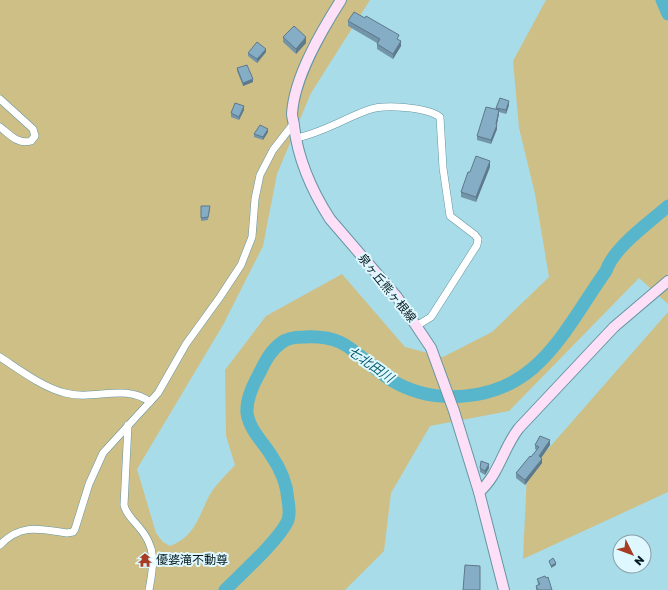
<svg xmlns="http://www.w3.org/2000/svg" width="668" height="590" font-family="'Golos Text','Noto Sans JP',sans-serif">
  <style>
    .green { fill: #cebf87 }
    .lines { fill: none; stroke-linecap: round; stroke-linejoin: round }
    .river { stroke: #57b6cc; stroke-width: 13 }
    .street-casing { stroke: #6596a2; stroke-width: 8 }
    .secondary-casing { stroke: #6596a2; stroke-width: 12 }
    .street { stroke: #fff; stroke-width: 7 }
    .secondary { stroke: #fde0f7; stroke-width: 10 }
    .wall { fill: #7295a9 }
    .shaded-wall { fill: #5d798a }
    .building { fill: #85adc5; stroke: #5d798a }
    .labels { text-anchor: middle; stroke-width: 4; stroke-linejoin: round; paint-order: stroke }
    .street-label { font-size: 12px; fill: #061a1f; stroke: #dff8ff }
    .poi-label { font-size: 12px; fill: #061a1f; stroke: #dff8ff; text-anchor: start }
    .water-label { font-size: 13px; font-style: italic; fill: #0b5d6c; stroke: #dff8ff }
  </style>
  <rect width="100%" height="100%" fill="#a9dce9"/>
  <g class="green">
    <path d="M 0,0 L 370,0 L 311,93 L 277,174 L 263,246 L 223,325 L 137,469 L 156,533 L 163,542 L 170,546 C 195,536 198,518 209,496 C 215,485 227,474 235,465 L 226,436 L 225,370 L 266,316 L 342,274 L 405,347 L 443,357 L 492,332 L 549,277 L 535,194 L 519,128 L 513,61 L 546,0 L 668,0 L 668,304 L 639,278 L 509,411 L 430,426 L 391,493 L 384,551 L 345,590 L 0,590 Z"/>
    <path d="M 668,312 L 668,492 L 523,559 L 527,473 Z"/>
  </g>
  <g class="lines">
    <g class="river">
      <path d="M 662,0 L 668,14"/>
      <path d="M 225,590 C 241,574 280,539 288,520 C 290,514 289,506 288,500 C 287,484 280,468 271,455 C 263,442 249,429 247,413 C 246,399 253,385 259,374 C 265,362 270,351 281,343 C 287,338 296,337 304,337 C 350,334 356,358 391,380 C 434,406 495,401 533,368 C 563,342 583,303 606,271 C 614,247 649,223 668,206"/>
    </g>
    <defs>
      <g id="street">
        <path d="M 0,99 L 33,129 L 35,136 L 31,141 C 18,145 9,134 0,127"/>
        <path d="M 296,138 C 322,133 343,119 368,110 C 384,104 426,107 440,117 L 443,168 L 450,216 L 475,235 L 478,239 L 477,245 L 431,317 L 418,325"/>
        <path d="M 0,357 C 20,370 42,387 65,393 C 94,401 125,383 150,402"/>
        <path d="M 128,425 L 124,505 C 126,514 133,520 138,526 C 157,547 154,564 149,590"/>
        <path d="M 0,545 C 21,523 40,529 67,533 L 73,532 L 75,529 L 89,484 L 103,453 L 158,393 L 186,344 L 220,297 L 241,265 L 252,237 L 255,199 L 260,175 L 273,150 L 294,123"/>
      </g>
      <g id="secondary">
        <path d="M 341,0 C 322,30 294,77 292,114 C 292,118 294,122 294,126 C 298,159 312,191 330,219 L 397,297 L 431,348 L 454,411 L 479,492 L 504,590"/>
        <path d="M 479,492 C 499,475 503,448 519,428 L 614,327 L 668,281"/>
      </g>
    </defs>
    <use href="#street" class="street-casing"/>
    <use href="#secondary" class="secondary-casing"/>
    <use href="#street" class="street"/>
    <use href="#secondary" class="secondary"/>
  </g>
  <g class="wall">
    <path d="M 348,21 L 399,40 L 401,46 L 393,59 L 377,49 L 377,43 L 348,26 Z"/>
    <path d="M 283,37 L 306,43 L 296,54 L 283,42 Z"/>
    <path d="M 266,52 L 257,63 L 248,56 L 248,53 Z"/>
    <path d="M 237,68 L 253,82 L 243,86 L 237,71 Z"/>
    <path d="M 509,105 L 506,114 L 499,112 L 497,125 L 497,129 L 491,144 L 477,140 L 477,136 L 496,108 Z"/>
    <path d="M 244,110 L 239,120 L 231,117 L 231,113 Z"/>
    <path d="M 268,132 L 263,140 L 254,137 L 254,134 Z"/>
    <path d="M 490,167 L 476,202 L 461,197 L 461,192 L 470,172 Z"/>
    <path d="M 201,206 L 210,209 L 208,220 L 201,221 Z"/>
    <path d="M 535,445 L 550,445 L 541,458 L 542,463 L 525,485 L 516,478 L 516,473 L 531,457 L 537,450 L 535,449 Z"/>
    <path d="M 480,468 L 489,468 L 485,475 L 480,472 Z"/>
    <path d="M 537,579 L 552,590 L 536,590 L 536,586 L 538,585 Z"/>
  </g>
  <g class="shaded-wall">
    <path d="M 306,37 L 306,43 L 296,54 L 296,49 Z"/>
    <path d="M 401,41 L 401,46 L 393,59 L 393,54 Z"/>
    <path d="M 266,49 L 266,52 L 257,63 L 257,59 Z"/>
    <path d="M 253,79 L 253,82 L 243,86 L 243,83 Z"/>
    <path d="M 509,101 L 509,105 L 506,114 L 506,110 Z"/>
    <path d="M 244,106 L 244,110 L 239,120 L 239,117 Z"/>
    <path d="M 499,110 L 499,114 L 496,128 L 497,125 L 497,129 L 491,144 L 491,140 L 496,124 Z"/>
    <path d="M 268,129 L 268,132 L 263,140 L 263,137 Z"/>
    <path d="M 490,161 L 490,167 L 476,202 L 476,197 Z"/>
    <path d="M 550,440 L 550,445 L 539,461 L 539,456 Z"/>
    <path d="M 542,459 L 542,463 L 525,485 L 525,480 Z"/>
    <path d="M 489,464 L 489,468 L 485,475 L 485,471 Z"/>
    <path d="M 556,563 L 556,565 L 551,568 L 551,566 Z"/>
  </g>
  <g class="building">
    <path d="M 354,12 L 365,18 L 366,16 L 399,35 L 397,39 L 401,41 L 393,54 L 377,44 L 380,39 L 348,21 Z"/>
    <path d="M 294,26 L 306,37 L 296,49 L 283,37 Z"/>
    <path d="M 257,42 L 266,49 L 257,59 L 248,53 Z"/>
    <path d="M 247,65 L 253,79 L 243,83 L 237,68 Z"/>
    <path d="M 500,98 L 509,101 L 506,110 L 496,108 Z"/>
    <path d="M 235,103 L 244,106 L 239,117 L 231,113 Z"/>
    <path d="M 486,107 L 499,110 L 496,124 L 497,125 L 491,140 L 477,136 Z"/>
    <path d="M 260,125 L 268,129 L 263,137 L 254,134 Z"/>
    <path d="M 476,156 L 490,161 L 476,197 L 461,192 L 468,172 L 470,172 Z"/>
    <path d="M 201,206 L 210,206 L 208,217 L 201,218 Z"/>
    <path d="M 540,436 L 550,440 L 539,456 L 542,459 L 525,480 L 516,473 L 530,456 L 531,457 L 539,447 L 535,445 Z"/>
    <path d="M 481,461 L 489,464 L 485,471 L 480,468 Z"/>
    <path d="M 553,558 L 556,563 L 551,566 L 549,561 Z"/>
    <path d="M 465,565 L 480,566 L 480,590 L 463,590 Z"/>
    <path d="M 545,576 L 546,578 L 548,577 L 552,590 L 538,590 L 536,586 L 540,584 L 537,579 Z"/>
  </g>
  <defs>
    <symbol id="temple-bare" viewBox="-9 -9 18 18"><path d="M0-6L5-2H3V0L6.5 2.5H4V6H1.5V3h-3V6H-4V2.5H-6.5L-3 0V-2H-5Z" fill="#a53c23" stroke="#dff8ff" stroke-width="2.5" paint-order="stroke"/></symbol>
  </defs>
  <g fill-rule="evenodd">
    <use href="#temple-bare" x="135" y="550" width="20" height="20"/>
  </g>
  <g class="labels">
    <g class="street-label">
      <text transform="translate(387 288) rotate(51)" y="4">泉ヶ丘熊ヶ根線</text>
    </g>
    <g class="poi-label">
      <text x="156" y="564">優婆滝不動尊</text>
    </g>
    <g class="water-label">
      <text transform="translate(371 364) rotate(35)" y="5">七北田川</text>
    </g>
  </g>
  <g transform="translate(632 554) rotate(132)"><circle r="19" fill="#dff8ff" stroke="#889fa5"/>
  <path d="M0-3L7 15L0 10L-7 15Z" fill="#a53c23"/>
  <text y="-6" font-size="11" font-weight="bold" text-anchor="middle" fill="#061a1f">N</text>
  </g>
</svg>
